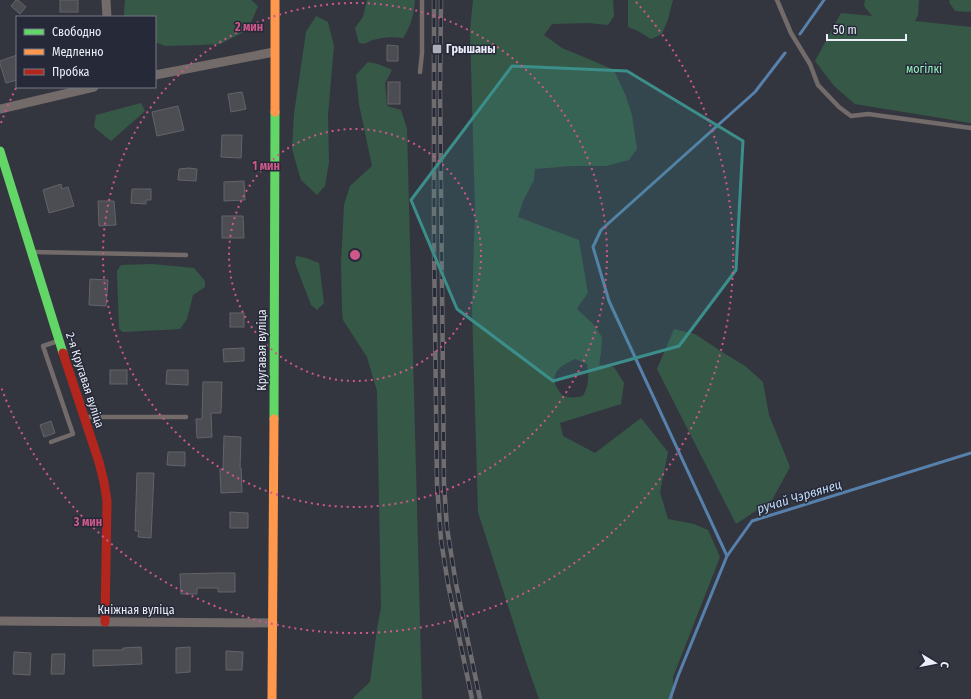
<svg xmlns="http://www.w3.org/2000/svg" width="971" height="699" font-family="'Fira Sans Condensed',sans-serif">
  <style>
    .green { fill: #365947; fill-rule: evenodd }
    .lines { fill: none; stroke-linecap: round; stroke-linejoin: round }
    .stream { stroke: #5781ad; stroke-width: 3 }
    .building { fill: #4c4c53; stroke: #646369 }
    .lane { stroke: #736a6a; stroke-width: 4.5 }
    .street { stroke: #736a6a; stroke-width: 9 }
    .fast { stroke: #63d668; stroke-width: 9 }
    .slow { stroke: #ff974d; stroke-width: 9 }
    .jam { stroke: #b3261e; stroke-width: 9 }
    .rail-casing { stroke: #706d71; stroke-width: 4.5 }
    .rail { stroke: #262938; stroke-width: 3; stroke-dasharray: 9; stroke-linecap: butt }
    .marked { fill: #3b8e8a; fill-opacity: 0.2; stroke: #3b8e8a; stroke-width: 3; stroke-linejoin: round }
    .ring { fill: none; stroke: #ce588a; stroke-width: 2; stroke-dasharray: 2 4 }
    .poi-dot { fill: #abaeb7; stroke: #262938; stroke-width: 1.5 }
    .labels { text-anchor: middle; stroke-width: 3; stroke-linejoin: round; paint-order: stroke }
    .poi-label { font-size: 12px; font-weight: bold; fill: #ebeef8; stroke: #262938; text-anchor: start }
    .park-label { font-size: 12px; fill: #92f1bb; stroke: #262938 }
    .street-label { font-size: 12px; fill: #ebeef8; stroke: #262938 }
    .water-label { font-size: 13px; font-style: italic; fill: #c0daf6; stroke: #262938 }
    .centre { fill: #ce588a; stroke: #262938; stroke-width: 2 }
    .ring-label { font-size: 12px; text-anchor: middle; font-weight: bold; fill: #ce588a; stroke: #262938; stroke-width: 3; stroke-linejoin: round; paint-order: stroke }
  </style>
  <rect width="100%" height="100%" fill="#34363f"/>
  <g class="green">
    <path d="M 125,0 L 251,0 L 258,6 L 248,30 L 220,44 L 201,45 L 165,46 L 155,42 L 155,17 L 126,17 L 124,15 Z"/>
    <path d="M 367,0 L 415,0 C 414,14 411,26 403,38 C 394,37 385,37 377,39 C 368,40 368,45 359,43 L 355,28 L 363,17 Z"/>
    <path d="M 473,0 L 613,0 L 614,16 L 608,25 L 588,23 L 552,24 L 544,35 L 562,48 L 591,60 L 614,70 L 625,94 L 632,115 L 637,149 L 629,160 L 606,166 L 572,166 L 535,169 L 534,180 L 523,201 L 518,217 L 579,240 L 588,293 L 578,307 L 577,309 L 593,324 L 602,337 L 601,353 L 599,365 L 614,367 L 624,383 L 621,404 L 560,423 L 563,436 L 595,453 L 641,418 L 668,452 L 660,492 L 668,519 L 694,524 L 708,530 L 720,557 L 673,677 L 673,699 L 539,699 L 525,659 L 478,512 L 472,307 L 475,211 L 470,31 ZM 575,359 L 587,364 C 589,377 589,385 583,396 C 575,398 569,398 562,395 C 560,392 557,389 556,386 C 550,371 563,365 575,359 Z"/>
    <path d="M 628,0 L 673,0 L 668,19 L 662,34 L 651,39 L 638,31 L 628,27 Z"/>
    <path d="M 865,0 L 919,0 L 918,15 L 915,21 L 971,27 L 971,123 L 855,104 L 834,86 L 815,61 L 841,13 L 872,16 L 864,6 Z"/>
    <path d="M 950,0 L 971,0 L 971,11 L 969,12 L 955,11 L 949,2 Z"/>
    <path d="M 316,16 L 328,22 L 334,46 L 328,115 L 329,162 L 325,186 L 317,195 L 301,180 L 292,149 L 294,114 L 306,32 Z"/>
    <path d="M 368,62 L 378,64 L 392,70 L 385,83 L 387,106 L 401,110 L 407,129 L 422,699 L 353,699 L 354,697 L 370,682 L 377,629 L 381,608 L 377,391 L 367,357 L 343,320 L 342,309 L 341,264 L 344,205 L 350,186 L 372,166 L 359,104 L 356,75 Z"/>
    <path d="M 141,103 L 145,111 L 111,141 L 94,127 L 96,115 Z"/>
    <path d="M 296,256 L 306,258 L 319,263 L 324,303 L 317,310 L 311,305 L 295,263 Z"/>
    <path d="M 152,264 L 194,268 L 205,281 L 205,287 L 193,295 L 187,319 L 180,329 L 123,332 L 119,329 L 117,271 L 121,265 Z"/>
    <path d="M 674,329 L 695,334 L 719,350 L 745,366 L 763,382 L 769,415 L 790,467 L 772,500 L 736,524 L 657,369 Z"/>
  </g>
  <g class="lines">
    <g class="stream">
      <path d="M 800,34 L 824,0"/>
      <path d="M 727,556 L 609,301 L 593,247 L 601,230 L 755,92 L 785,53"/>
      <path d="M 670,699 L 678,676 L 727,556 L 752,521 L 971,453"/>
    </g>
  </g>
  <g class="building">
    <path d="M 16,0 L 18,0 L 26,7 L 20,14 L 11,6 Z"/>
    <rect x="60" y="0" width="18" height="12"/>
    <path d="M 387,45 L 398,46 L 398,61 L 387,61 Z"/>
    <path d="M 17,55 L 17,80 L 6,83 L 0,64 L 0,61 Z"/>
    <rect x="388" y="82" width="12" height="22"/>
    <path d="M 242,92 L 246,109 L 231,112 L 228,94 Z"/>
    <path d="M 178,106 L 184,130 L 157,136 L 152,112 Z"/>
    <path d="M 222,135 L 242,135 L 241,158 L 221,157 Z"/>
    <path d="M 189,168 L 197,169 L 196,181 L 178,180 L 179,169 Z"/>
    <path d="M 244,181 L 245,200 L 224,201 L 224,182 Z"/>
    <path d="M 61,184 L 62,189 L 68,187 L 74,206 L 49,213 L 43,190 Z"/>
    <path d="M 132,189 L 151,189 L 151,200 L 146,200 L 146,204 L 131,203 Z"/>
    <path d="M 98,201 L 114,201 L 116,225 L 99,226 Z"/>
    <path d="M 222,216 L 243,216 L 244,238 L 222,238 Z"/>
    <path d="M 90,279 L 108,280 L 106,306 L 89,305 Z"/>
    <rect x="230" y="313" width="14" height="14"/>
    <path d="M 244,348 L 244,361 L 224,362 L 223,349 Z"/>
    <rect x="110" y="370" width="17" height="14"/>
    <path d="M 167,370 L 188,370 L 188,385 L 166,384 Z"/>
    <path d="M 203,382 L 222,382 L 221,413 L 211,413 L 212,437 L 197,438 L 196,419 L 202,419 Z"/>
    <path d="M 51,421 L 55,433 L 44,437 L 40,425 Z"/>
    <path d="M 224,436 L 241,437 L 240,468 L 241,468 L 242,492 L 221,493 L 220,469 L 223,469 Z"/>
    <path d="M 168,452 L 185,452 L 185,466 L 167,465 Z"/>
    <path d="M 137,473 L 154,473 L 151,538 L 138,537 L 139,531 L 135,531 Z"/>
    <path d="M 230,512 L 248,513 L 248,528 L 230,528 Z"/>
    <path d="M 218,573 L 235,573 L 235,592 L 218,592 L 218,588 L 197,588 L 197,594 L 181,594 L 180,574 Z"/>
    <path d="M 141,647 L 142,664 L 93,666 L 93,650 L 123,650 L 123,648 Z"/>
    <path d="M 190,647 L 190,672 L 176,673 L 176,648 Z"/>
    <path d="M 226,651 L 243,652 L 242,670 L 226,670 Z"/>
    <path d="M 14,652 L 31,653 L 30,675 L 13,674 Z"/>
    <path d="M 52,654 L 65,654 L 64,674 L 51,674 Z"/>
  </g>
  <g class="lines">
    <g class="lane">
      <path d="M 777,0 L 791,33 L 810,64 L 818,85 L 839,107 L 851,116 L 868,114 L 971,128"/>
      <path d="M 420,72 L 422,53 L 422,0"/>
      <path d="M 33,252 L 186,255"/>
      <path d="M 85,417 L 186,417"/>
      <path d="M 51,442 L 73,434 L 43,346 L 58,341"/>
    </g>
    <g class="street">
      <path d="M 106,0 L 107,17"/>
      <path d="M 155,75 L 274,52"/>
      <path d="M 0,109 L 94,87"/>
      <path d="M 0,621 L 273,623"/>
    </g>
    <g class="fast">
      <path d="M 0,151 L 63,353"/>
      <path d="M 274,419 L 275,112"/>
    </g>
    <g class="slow">
      <path d="M 275,112 L 275,0"/>
      <path d="M 272,699 L 274,419"/>
    </g>
    <path class="jam" d="M 63,353 L 99,462 L 104,482 L 107,501 L 105,622"/>
    <defs>
      <g id="rail">
        <path d="M 434,0 L 434,246 L 437,484 L 441,540 L 448,584 L 472,699"/>
        <path d="M 441,0 L 440,89 L 444,484 L 447,528 L 456,584 L 480,699"/>
      </g>
    </defs>
    <use href="#rail" class="rail-casing"/>
    <use href="#rail" class="rail"/>
  </g>
  <path class="marked" d="M 512,66 L 627,71 L 743,141 L 736,270 L 679,346 L 553,381 L 457,309 L 411,200 Z"/>
  <g class="ring">
    <circle cx="355" cy="255" r="126"/>
    <circle cx="355" cy="255" r="252"/>
    <path d="M1 123A378 378 0 0 1 17 86M636 2A378 378 0 1 1 1 387"/>
  </g>
  <rect class="poi-dot" x="432" y="44" width="10" height="10" rx="2"/>
  <g class="labels">
    <g class="poi-label">
      <text x="446" y="53">Грышаны</text>
    </g>
    <g class="park-label">
      <text x="924" y="73">могілкі</text>
    </g>
    <g class="street-label">
      <text transform="translate(262 350) rotate(-90)" y="4">Кругавая вуліца</text>
      <text transform="translate(85 380) rotate(72)" y="4">2-я Кругавая вуліца</text>
      <text x="136" y="614">Кніжная вуліца</text>
    </g>
    <g class="water-label">
      <text transform="translate(799 496) rotate(-17)" y="5">ручай Чэрвянец</text>
    </g>
  </g>
  <circle cx="355" cy="255" r="6" class="centre"/>
  <g class="ring-label">
    <text x="249" y="31">2 мин</text>
    <text x="266" y="170">1 мин</text>
    <text x="88" y="526">3 мин</text>
  </g>
  <rect x="16" y="16" width="140" height="72" fill="#262938" stroke="#757885"/>
  <rect x="24" y="29" width="20" height="6" fill="#63d668" stroke="#757885"/>
  <text x="52" y="36" font-size="12" fill="#ebeef8">Свободно</text>
  <rect x="24" y="49" width="20" height="6" fill="#ff974d" stroke="#757885"/>
  <text x="52" y="56" font-size="12" fill="#ebeef8">Медленно</text>
  <rect x="24" y="69" width="20" height="6" fill="#b3261e" stroke="#757885"/>
  <text x="52" y="76" font-size="12" fill="#ebeef8">Пробка</text>
  <g transform="translate(935 663) rotate(100)" stroke="#262938" stroke-width="3" paint-order="stroke">
  <path d="M0-3L7 15L0 10L-7 15Z" fill="#ebeef8"/>
  <text y="-6" font-size="11" font-weight="bold" text-anchor="middle" fill="#ebeef8">С</text>
  </g>
  <path d="M827 34v6h79v-6" fill="none" stroke="#ebeef8" stroke-width="2"/>
  <text x="833" y="34" font-size="12" fill="#ebeef8" stroke="#262938" stroke-width="3" paint-order="stroke">50 m</text>
</svg>
